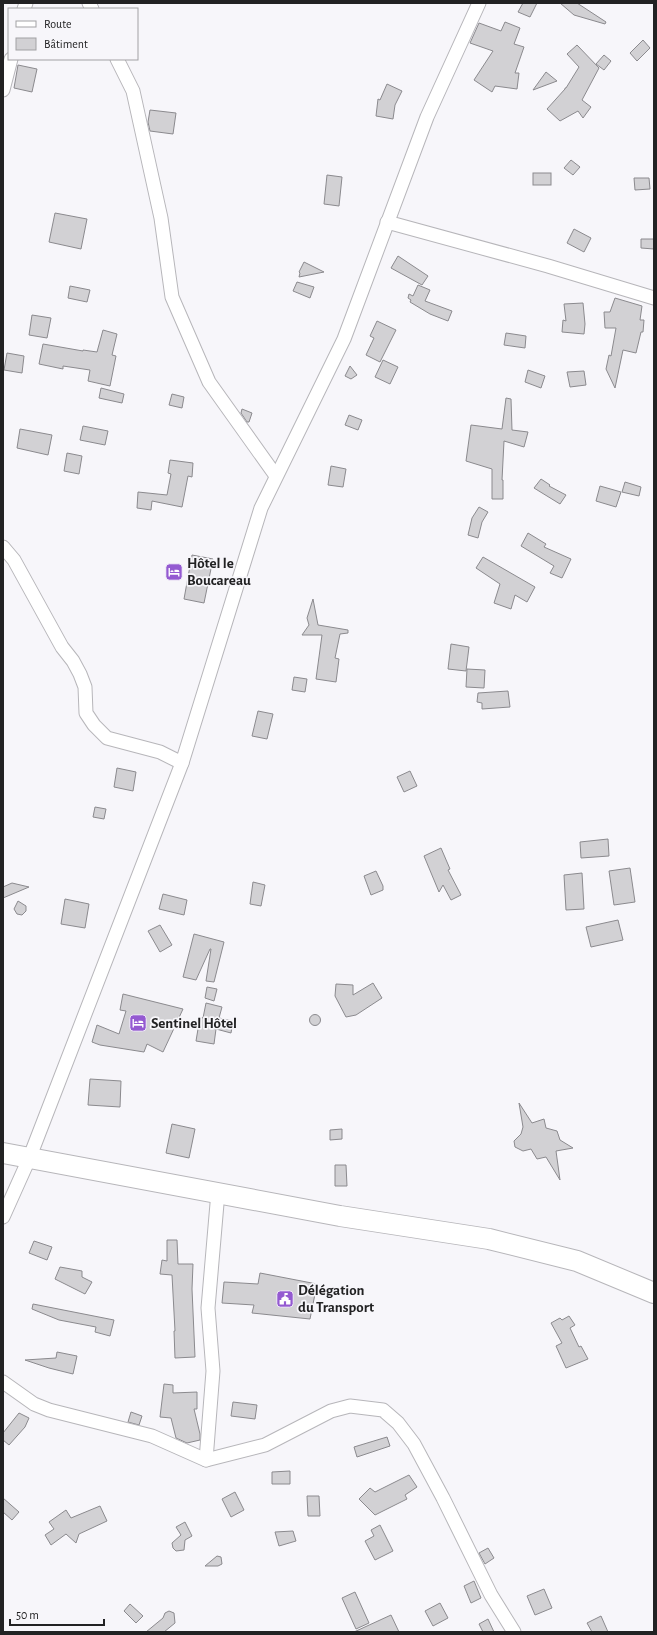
<svg xmlns="http://www.w3.org/2000/svg" width="657" height="1635" font-family="'Alegreya Sans',sans-serif">
  <style>
    .building { fill: #d2d1d4; stroke: #8b8a8e }
    .lines { fill: none; stroke-linecap: round; stroke-linejoin: round }
    .street-casing { stroke: #b7b6ba; stroke-width: 15 }
    .primary-casing { stroke: #b7b6ba; stroke-width: 22 }
    .street { stroke: #fff; stroke-width: 13 }
    .primary { stroke: #fff; stroke-width: 20 }
    .labels { text-anchor: middle; stroke-width: 3.5; stroke-linejoin: round; paint-order: stroke }
    .poi-label { font-size: 15px; font-weight: bold; fill: #222223; stroke: #f7f6fa; text-anchor: start }
  </style>
  <rect width="100%" height="100%" fill="#f7f6fa"/>
  <g class="building">
    <path d="M 523,3 L 537,3 L 530,17 L 518,12 Z"/>
    <path d="M 560,3 L 577,3 L 606,22 L 605,24 L 574,15 Z"/>
    <path d="M 505,22 L 520,28 L 514,44 L 524,47 L 515,73 L 519,73 L 517,89 L 495,86 L 492,92 L 474,80 L 493,51 L 470,43 L 479,23 L 501,31 Z"/>
    <path d="M 643,40 L 650,48 L 637,61 L 630,53 Z"/>
    <path d="M 577,45 L 599,68 L 582,100 L 591,107 L 583,118 L 578,111 L 560,121 L 547,109 L 565,89 L 565,88 L 566,88 L 579,67 L 567,54 Z"/>
    <path d="M 604,55 L 611,61 L 604,70 L 596,64 Z"/>
    <path d="M 18,65 L 37,69 L 32,92 L 14,88 Z"/>
    <path d="M 546,72 L 557,81 L 533,90 Z"/>
    <path d="M 387,84 L 402,91 L 395,105 L 393,119 L 376,116 L 378,99 L 380,100 Z"/>
    <path d="M 150,110 L 176,113 L 173,134 L 150,131 L 148,122 Z"/>
    <path d="M 571,160 L 580,167 L 573,175 L 564,168 Z"/>
    <rect x="533" y="173" width="18" height="12"/>
    <path d="M 327,175 L 342,177 L 339,206 L 324,204 Z"/>
    <path d="M 634,178 L 649,178 L 650,189 L 635,190 Z"/>
    <path d="M 55,213 L 87,219 L 81,249 L 49,242 Z"/>
    <path d="M 574,229 L 591,238 L 584,252 L 567,243 Z"/>
    <path d="M 641,239 L 654,239 L 654,249 L 641,248 Z"/>
    <path d="M 398,256 L 428,276 L 422,285 L 391,268 Z"/>
    <path d="M 304,262 L 324,272 L 299,277 L 300,273 L 299,272 Z"/>
    <path d="M 297,282 L 314,287 L 310,298 L 293,291 Z"/>
    <path d="M 418,285 L 430,290 L 425,301 L 452,311 L 448,321 L 430,314 L 410,302 L 411,300 L 408,298 L 409,294 L 413,296 Z"/>
    <path d="M 70,286 L 90,290 L 87,302 L 68,298 Z"/>
    <path d="M 615,298 L 642,306 L 640,320 L 644,320 L 643,332 L 641,332 L 636,353 L 623,350 L 615,388 L 606,369 L 609,355 L 611,356 L 616,328 L 605,328 L 604,312 L 610,312 Z"/>
    <path d="M 583,303 L 585,324 L 584,334 L 562,332 L 563,320 L 566,321 L 564,304 Z"/>
    <path d="M 32,315 L 51,318 L 47,338 L 29,335 Z"/>
    <path d="M 377,321 L 396,330 L 380,362 L 366,355 L 374,338 L 370,336 Z"/>
    <path d="M 103,330 L 117,334 L 112,355 L 116,356 L 110,386 L 88,381 L 90,370 L 63,366 L 63,369 L 39,364 L 43,344 L 83,351 L 83,350 L 97,352 Z"/>
    <path d="M 506,333 L 526,336 L 525,348 L 504,345 Z"/>
    <path d="M 7,353 L 24,356 L 22,373 L 4,370 Z"/>
    <path d="M 383,360 L 398,367 L 390,384 L 375,377 Z"/>
    <path d="M 350,366 L 357,375 L 351,379 L 345,376 Z"/>
    <path d="M 528,370 L 545,376 L 541,388 L 525,382 Z"/>
    <path d="M 584,371 L 586,385 L 570,387 L 567,372 Z"/>
    <path d="M 101,388 L 124,394 L 122,403 L 99,398 Z"/>
    <path d="M 172,394 L 184,397 L 182,408 L 169,405 Z"/>
    <path d="M 506,398 L 511,399 L 512,430 L 528,432 L 524,447 L 504,441 L 502,480 L 503,480 L 503,499 L 492,499 L 492,469 L 466,461 L 471,425 L 502,429 Z"/>
    <path d="M 242,409 L 252,413 L 249,422 L 247,422 L 241,413 Z"/>
    <path d="M 349,415 L 362,420 L 358,430 L 345,425 Z"/>
    <path d="M 83,426 L 108,431 L 105,445 L 80,440 Z"/>
    <path d="M 20,429 L 52,435 L 48,455 L 17,448 Z"/>
    <path d="M 67,453 L 82,456 L 79,474 L 64,471 Z"/>
    <path d="M 170,460 L 193,463 L 192,477 L 188,476 L 182,507 L 152,501 L 151,510 L 137,508 L 138,492 L 167,495 L 171,474 L 168,473 Z"/>
    <path d="M 331,466 L 346,469 L 343,487 L 328,485 Z"/>
    <path d="M 541,479 L 550,485 L 549,486 L 566,495 L 560,504 L 534,488 Z"/>
    <path d="M 625,482 L 641,487 L 639,496 L 622,492 Z"/>
    <path d="M 600,486 L 621,492 L 616,507 L 596,501 Z"/>
    <path d="M 479,507 L 488,512 L 482,522 L 478,538 L 468,535 L 472,518 Z"/>
    <path d="M 528,533 L 546,544 L 544,547 L 571,559 L 562,578 L 550,573 L 554,566 L 521,546 Z"/>
    <path d="M 192,555 L 213,559 L 204,603 L 184,599 Z"/>
    <path d="M 483,557 L 535,587 L 527,602 L 515,595 L 511,609 L 494,603 L 500,584 L 476,568 Z"/>
    <path d="M 313,599 L 318,625 L 348,630 L 348,633 L 340,634 L 335,658 L 339,659 L 336,682 L 316,679 L 322,635 L 302,635 L 309,625 L 307,618 Z"/>
    <path d="M 451,644 L 469,647 L 466,671 L 448,669 Z"/>
    <path d="M 467,669 L 485,670 L 484,688 L 466,687 Z"/>
    <path d="M 294,677 L 307,679 L 305,692 L 292,690 Z"/>
    <path d="M 508,691 L 510,707 L 482,709 L 482,703 L 477,702 L 478,693 Z"/>
    <path d="M 258,711 L 273,714 L 267,739 L 252,736 Z"/>
    <path d="M 117,768 L 136,772 L 133,791 L 114,787 Z"/>
    <path d="M 410,771 L 417,786 L 404,792 L 397,777 Z"/>
    <path d="M 95,807 L 106,809 L 104,819 L 93,817 Z"/>
    <path d="M 608,839 L 609,856 L 581,858 L 580,842 Z"/>
    <path d="M 441,848 L 450,869 L 448,870 L 461,895 L 451,900 L 443,885 L 439,892 L 424,856 Z"/>
    <path d="M 630,868 L 635,902 L 614,905 L 609,871 Z"/>
    <path d="M 376,871 L 383,886 L 383,890 L 371,895 L 364,876 Z"/>
    <path d="M 582,873 L 584,909 L 566,910 L 564,875 Z"/>
    <path d="M 253,882 L 265,885 L 261,906 L 250,904 Z"/>
    <path d="M 12,883 L 29,887 L 3,898 L 3,887 Z"/>
    <path d="M 163,894 L 187,900 L 184,915 L 159,909 Z"/>
    <path d="M 65,899 L 89,904 L 85,928 L 61,924 Z"/>
    <path d="M 18,901 L 26,906 L 26,911 L 22,915 L 17,914 L 14,909 Z"/>
    <path d="M 618,920 L 623,940 L 591,947 L 586,927 Z"/>
    <path d="M 160,925 L 172,945 L 160,952 L 148,931 Z"/>
    <path d="M 194,934 L 224,942 L 214,982 L 206,981 L 211,949 L 210,949 L 196,980 L 183,977 Z"/>
    <path d="M 373,983 L 382,998 L 356,1015 L 346,1017 L 335,996 L 336,984 L 353,985 L 353,995 Z"/>
    <path d="M 207,987 L 217,989 L 214,1001 L 205,998 Z"/>
    <path d="M 123,994 L 183,1009 L 163,1052 L 147,1044 L 144,1052 L 100,1045 L 92,1042 L 97,1025 L 119,1034 L 126,1011 L 120,1010 Z"/>
    <path d="M 206,1003 L 222,1007 L 219,1018 L 233,1021 L 231,1033 L 216,1029 L 214,1044 L 196,1041 L 200,1017 L 203,1018 Z"/>
    <circle cx="315" cy="1020" r="5.5"/>
    <path d="M 90,1079 L 121,1081 L 120,1107 L 88,1105 Z"/>
    <path d="M 519,1103 L 532,1123 L 544,1119 L 546,1128 L 557,1131 L 560,1140 L 573,1148 L 556,1151 L 560,1180 L 546,1157 L 537,1159 L 531,1149 L 523,1151 L 515,1147 L 514,1141 L 521,1134 L 523,1127 Z"/>
    <path d="M 172,1124 L 195,1129 L 189,1158 L 166,1153 Z"/>
    <path d="M 342,1129 L 342,1139 L 330,1140 L 330,1130 Z"/>
    <path d="M 335,1165 L 346,1165 L 347,1186 L 335,1186 Z"/>
    <path d="M 167,1240 L 177,1240 L 178,1264 L 193,1264 L 192,1289 L 195,1357 L 175,1358 L 174,1331 L 175,1331 L 172,1275 L 160,1274 L 162,1260 L 167,1261 Z"/>
    <path d="M 34,1241 L 52,1247 L 47,1260 L 29,1253 Z"/>
    <path d="M 60,1267 L 82,1271 L 82,1277 L 92,1282 L 85,1294 L 55,1279 Z"/>
    <path d="M 260,1273 L 317,1284 L 310,1319 L 252,1313 L 254,1305 L 222,1303 L 224,1282 L 258,1284 Z"/>
    <path d="M 33,1304 L 114,1320 L 110,1336 L 95,1332 L 96,1327 L 59,1320 L 32,1309 Z"/>
    <path d="M 569,1316 L 575,1325 L 570,1328 L 579,1347 L 581,1346 L 588,1359 L 566,1368 L 556,1346 L 562,1343 L 551,1323 L 560,1318 L 562,1320 Z"/>
    <path d="M 57,1352 L 77,1356 L 73,1374 L 49,1368 L 25,1360 L 56,1358 Z"/>
    <path d="M 164,1384 L 173,1385 L 173,1393 L 197,1392 L 197,1409 L 194,1409 L 200,1434 L 200,1440 L 187,1443 L 176,1438 L 171,1418 L 160,1417 Z"/>
    <path d="M 233,1402 L 257,1405 L 255,1419 L 231,1416 Z"/>
    <path d="M 131,1412 L 142,1416 L 139,1425 L 128,1422 Z"/>
    <path d="M 19,1413 L 29,1418 L 25,1427 L 9,1445 L 3,1440 L 3,1433 Z"/>
    <path d="M 387,1437 L 390,1446 L 357,1457 L 354,1447 Z"/>
    <path d="M 290,1471 L 290,1484 L 272,1484 L 272,1472 Z"/>
    <path d="M 409,1475 L 417,1487 L 405,1495 L 407,1499 L 375,1515 L 359,1499 L 370,1488 L 375,1492 Z"/>
    <path d="M 235,1492 L 244,1510 L 231,1517 L 222,1499 Z"/>
    <path d="M 307,1496 L 319,1496 L 320,1516 L 308,1516 Z"/>
    <path d="M 3,1498 L 19,1512 L 12,1520 L 3,1512 Z"/>
    <path d="M 100,1506 L 107,1521 L 79,1534 L 76,1543 L 66,1534 L 51,1545 L 45,1535 L 54,1529 L 49,1522 L 66,1510 L 71,1518 Z"/>
    <path d="M 185,1522 L 192,1536 L 185,1540 L 184,1550 L 176,1551 L 173,1548 L 172,1543 L 181,1535 L 176,1527 Z"/>
    <path d="M 380,1525 L 393,1551 L 375,1560 L 365,1541 L 374,1536 L 371,1530 Z"/>
    <path d="M 293,1531 L 296,1541 L 279,1546 L 275,1532 Z"/>
    <path d="M 488,1548 L 494,1558 L 485,1564 L 479,1553 Z"/>
    <path d="M 217,1556 L 221,1557 L 222,1564 L 218,1566 L 205,1566 Z"/>
    <path d="M 474,1581 L 481,1598 L 471,1603 L 464,1586 Z"/>
    <path d="M 544,1589 L 552,1608 L 535,1615 L 527,1596 Z"/>
    <path d="M 355,1592 L 369,1623 L 356,1629 L 342,1598 Z"/>
    <path d="M 440,1603 L 448,1618 L 433,1626 L 425,1611 Z"/>
    <path d="M 130,1604 L 143,1616 L 136,1623 L 124,1611 Z"/>
    <path d="M 169,1611 L 174,1613 L 175,1623 L 164,1632 L 146,1632 L 163,1618 L 165,1613 Z"/>
    <path d="M 391,1615 L 399,1632 L 354,1632 Z"/>
    <path d="M 601,1616 L 608,1632 L 592,1632 L 587,1623 Z"/>
    <path d="M 488,1619 L 494,1632 L 483,1632 L 479,1624 Z"/>
  </g>
  <g class="lines">
    <defs>
      <g id="street">
        <path d="M 89,3 L 92,9"/>
        <path d="M 24,9 L 26,3"/>
        <path d="M 117,59 L 133,91 L 161,218 L 172,297 L 209,382 L 276,476"/>
        <path d="M 3,90 L 11,59"/>
        <path d="M 387,222 L 548,266 L 654,298"/>
        <path d="M 3,547 L 14,560 L 62,647 L 73,661 L 80,674 L 85,687 L 86,713 L 94,725 L 107,738 L 160,752 L 182,763"/>
        <path d="M 3,1217 L 29,1159 L 182,763 L 261,508 L 344,339 L 427,117 L 479,3"/>
        <path d="M 3,1382 L 34,1404 L 49,1410 L 152,1436 L 206,1460 L 265,1445 L 331,1411 L 350,1406 L 383,1410 L 398,1423 L 414,1444 L 443,1498 L 491,1595 L 514,1632"/>
        <path d="M 206,1460 L 213,1371 L 208,1308 L 218,1192"/>
      </g>
      <path id="primary" d="M 3,1153 L 340,1216 L 489,1239 L 577,1261 L 654,1293"/>
    </defs>
    <use href="#street" class="street-casing"/>
    <use href="#primary" class="primary-casing"/>
    <use href="#street" class="street"/>
    <use href="#primary" class="primary"/>
  </g>
  <defs>
    <symbol id="hotel-square" viewBox="-11 -11 22 22"><rect x="-9" y="-9" width="18" height="18" rx="4" fill="#945ad1" stroke="#f7f6fa"/><path d="M-6-4.5h1.5V1H6V5H4.5V3h-9V5H-6ZM-4 0a1.8 1.8 0 1 1 3.6 0ZM.5 0V-2.5h3Q6-2.5 6 0Z" fill="#fff"/></symbol>
    <symbol id="civic-square" viewBox="-11 -11 22 22"><rect x="-9" y="-9" width="18" height="18" rx="4" fill="#945ad1" stroke="#f7f6fa"/><path d="M-.6-6.5H3V-4.5H.6V-3L4-1V1h2V6H-6V1h2V-1L-.6-3ZM-1.2 2.5V6h2.4V2.5Z" fill="#fff"/></symbol>
  </defs>
  <g fill-rule="evenodd">
    <use href="#hotel-square" x="164" y="562" width="20" height="20"/>
    <use href="#hotel-square" x="128" y="1013" width="20" height="20"/>
    <use href="#civic-square" x="275" y="1289" width="20" height="20"/>
  </g>
  <g class="labels">
    <g class="poi-label">
      <text x="187" y="568">Hôtel le<tspan x="187" dy="17">Boucareau</tspan></text>
      <text x="151" y="1028">Sentinel Hôtel</text>
      <text x="298" y="1295">Délégation<tspan x="298" dy="17">du Transport</tspan></text>
    </g>
  </g>
  <rect width="657" height="1635" fill="none" stroke="#222223" stroke-width="8"/>
  <rect x="8" y="8" width="130" height="52" fill="#f7f6fa" stroke="#a2a1a4"/>
  <rect x="16" y="21" width="20" height="6" fill="#ffffff" stroke="#a2a1a4"/>
  <text x="44" y="28" font-size="12" fill="#222223">Route</text>
  <rect x="16" y="38" width="20" height="12" fill="#d2d1d4" stroke="#a2a1a4"/>
  <text x="44" y="48" font-size="12" fill="#222223">Bâtiment</text>
  <path d="M10 1619v6h94v-6" fill="none" stroke="#222223" stroke-width="2"/>
  <text x="16" y="1619" font-size="12" fill="#222223" stroke="#f7f6fa" stroke-width="3" paint-order="stroke">50 m</text>
</svg>
